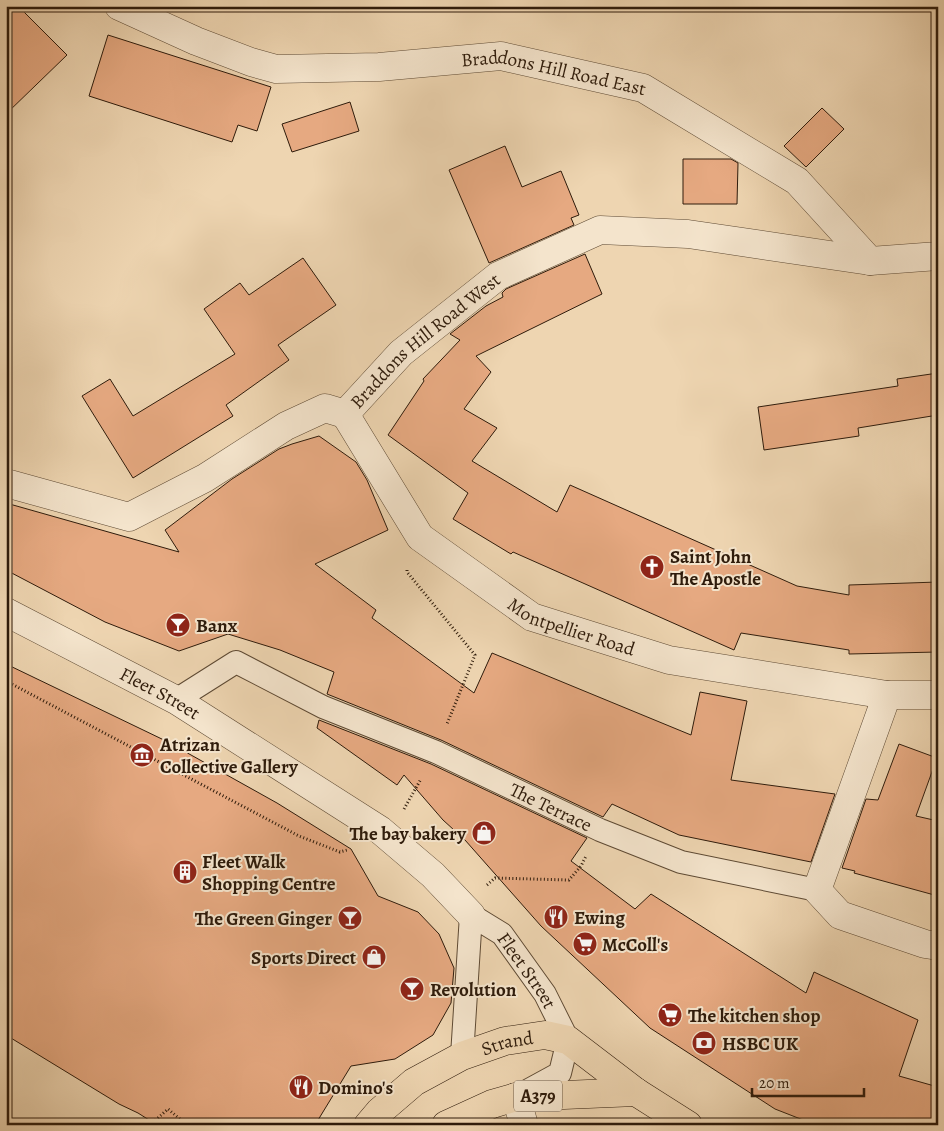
<svg xmlns="http://www.w3.org/2000/svg" width="944" height="1131" font-family="Alegreya,serif">
  <style>
    .building { fill: #e6a981; stroke: #2e1b0b }
    .lines { fill: none; stroke-linecap: round; stroke-linejoin: round }
    .lane-casing { stroke: #5e4a34; stroke-width: 24 }
    .street-casing { stroke: #5e4a34; stroke-width: 29 }
    .primary-casing { stroke: #2e1b0b; stroke-width: 29 }
    .path { stroke: #2e1b0b; stroke-width: 3; stroke-dasharray: 1 2.5; stroke-linecap: butt }
    .lane { stroke: #f4e4cc; stroke-width: 22 }
    .street { stroke: #f4e4cc; stroke-width: 28 }
    .primary { stroke: #eed5b1; stroke-width: 28 }
    .labels { text-anchor: middle; stroke-width: 4; stroke-linejoin: round; paint-order: stroke }
    .shield { fill: #f4e4cc; stroke: #695745; stroke-width: 1 }
    .shield-label { font-size: 18px; font-weight: bold; fill: #2e1b0b }
    .street-label { font-size: 19px; fill: #2e1b0b; stroke: #f4e4cc }
    .poi-label { font-size: 19px; font-weight: bold; fill: #2e1b0b; stroke: #f4e4cc; text-anchor: start }
  </style>
  <rect width="100%" height="100%" fill="#eed5b1"/>
  <filter id="stains"><feTurbulence type="fractalNoise" baseFrequency=".004" numOctaves="4"/><feColorMatrix values="0 0 0 0 .2 0 0 0 0 .09 0 0 0 0 .02 0 0 0 .5 -.17"/></filter>
  <radialGradient id="worn" r=".72"><stop offset=".6" stop-color="#630" stop-opacity="0"/><stop offset="1" stop-color="#630" stop-opacity=".3"/></radialGradient>
  <g class="building">
    <path d="M 6,6 L 18,6 L 67,55 L 6,114 Z"/>
    <path d="M 108,35 L 271,87 L 257,131 L 238,125 L 232,142 L 89,96 Z"/>
    <path d="M 350,102 L 359,131 L 292,152 L 282,124 Z"/>
    <path d="M 822,108 L 844,129 L 806,167 L 784,146 Z"/>
    <path d="M 505,146 L 522,187 L 561,171 L 579,215 L 571,218 L 574,225 L 489,263 L 449,170 Z"/>
    <path d="M 683,159 L 731,159 L 738,163 L 737,204 L 683,204 Z"/>
    <path d="M 585,254 L 602,294 L 476,356 L 491,372 L 464,409 L 497,428 L 472,461 L 557,512 L 570,485 L 797,586 L 849,595 L 849,585 L 938,582 L 938,652 L 849,654 L 849,650 L 741,633 L 734,650 L 513,552 L 511,554 L 453,519 L 468,493 L 388,435 L 424,381 L 423,379 L 460,340 L 450,334 L 486,306 L 503,297 L 502,293 L 506,289 Z"/>
    <path d="M 303,258 L 336,305 L 278,345 L 289,360 L 226,405 L 233,416 L 133,478 L 82,396 L 110,379 L 133,416 L 235,354 L 204,309 L 240,283 L 249,295 Z"/>
    <path d="M 938,373 L 938,415 L 858,428 L 859,436 L 764,450 L 758,407 L 898,386 L 897,379 Z"/>
    <path d="M 319,436 L 356,462 L 367,480 L 388,530 L 315,564 L 376,610 L 372,618 L 474,693 L 492,653 L 691,735 L 700,692 L 747,701 L 731,780 L 835,794 L 811,862 L 679,835 L 612,804 L 603,817 L 441,740 L 327,694 L 334,672 L 280,650 L 228,634 L 179,651 L 105,622 L 6,570 L 6,503 L 179,552 L 165,530 L 232,479 L 279,449 L 292,444 Z"/>
    <path d="M 6,664 L 166,741 L 277,803 L 351,849 L 378,896 L 418,912 L 439,934 L 454,968 L 451,1003 L 433,1035 L 395,1059 L 351,1066 L 315,1125 L 157,1125 L 138,1113 L 119,1104 L 6,1035 Z"/>
    <path d="M 319,720 L 431,764 L 587,838 L 571,861 L 635,909 L 651,894 L 806,993 L 814,972 L 918,1020 L 899,1076 L 938,1087 L 938,1125 L 816,1125 L 775,1109 L 650,1028 L 541,926 L 465,840 L 443,820 L 404,775 L 397,785 L 317,728 Z"/>
    <path d="M 899,744 L 937,758 L 916,816 L 938,821 L 938,896 L 854,873 L 855,871 L 842,868 L 866,799 L 878,800 Z"/>
  </g>
  <g class="lines">
    <defs>
      <g id="lane">
        <path id="s1" d="M 176,700 L 236,662 L 323,707 L 436,752 L 600,830 L 681,862 L 817,890"/>
        <path id="s2" d="M 462,1056 L 471,915 L 502,934 L 545,994 L 568,1040 L 560,1073 L 516,1097"/>
      </g>
      <g id="street">
        <path id="s3" d="M 119,6 L 196,41 L 251,62 L 276,69 L 379,67 L 501,56 L 643,88 L 797,181 L 870,261 L 938,256"/>
        <path id="s4" d="M 345,414 L 420,537 L 532,617 L 669,660 L 887,695 L 938,695"/>
        <path id="s5" d="M 345,414 L 401,353 L 498,276 L 600,230 L 688,234 L 870,261"/>
        <path d="M 6,483 L 129,517 L 205,478 L 286,426 L 325,408 L 345,414"/>
        <path id="s6" d="M 6,612 L 176,700 L 380,830 L 433,875 L 471,915"/>
        <path d="M 887,695 L 817,890 L 840,915 L 925,944 L 938,946"/>
        <path d="M 516,1097 L 524,1125"/>
      </g>
      <g id="primary">
        <path id="s7" d="M 368,1125 L 379,1112 L 414,1082 L 462,1056 L 505,1041 L 545,1035 L 568,1040 L 636,1092 L 688,1125"/>
        <path d="M 446,1125 L 492,1104 L 516,1097 L 636,1092"/>
      </g>
    </defs>
    <use href="#lane" class="lane-casing"/>
    <use href="#street" class="street-casing"/>
    <use href="#primary" class="primary-casing"/>
    <g class="path">
      <path d="M 407,570 L 407,572 L 475,655 L 447,724"/>
      <path d="M 6,681 L 299,836 L 340,852 L 347,850"/>
      <path d="M 404,809 L 421,779"/>
      <path d="M 487,885 L 495,878 L 569,880 L 581,866 L 586,856"/>
      <path d="M 150,1125 L 168,1109 L 187,1125"/>
    </g>
    <use href="#lane" class="lane"/>
    <use href="#street" class="street"/>
    <use href="#primary" class="primary"/>
  </g>
  <defs>
    <symbol id="church-disc" viewBox="-11 -11 22 22"><circle r="9.5" fill="#8f2418" stroke="#f4e4cc"/><path d="M-1.2-6h2.4v3.5h3.3v2.4h-3.3V6h-2.4V-.1h-3.3v-2.4h3.3Z" fill="#fff"/></symbol>
    <symbol id="bar-disc" viewBox="-11 -11 22 22"><circle r="9.5" fill="#8f2418" stroke="#f4e4cc"/><path d="M-6-5H6L.8 .8V4.5H3.5V6h-7V4.5H-.8V.8Z" fill="#fff"/></symbol>
    <symbol id="museum-disc" viewBox="-11 -11 22 22"><circle r="9.5" fill="#8f2418" stroke="#f4e4cc"/><path d="M0-6L6-3V-2H-6V-3ZM-5-1h2V3h-2ZM-1-1h2V3h-2ZM3-1h2V3H3ZM-6 4H6V6H-6Z" fill="#fff"/></symbol>
    <symbol id="shop-disc" viewBox="-11 -11 22 22"><circle r="9.5" fill="#8f2418" stroke="#f4e4cc"/><path d="M-5-2.5h2.3a2.7 3.5 0 0 1 5.4 0H5L5.5 6h-11ZM-1.5-2.5h3a1.5 2.3 0 0 0-3 0Z" fill="#fff"/></symbol>
    <symbol id="building-disc" viewBox="-11 -11 22 22"><circle r="9.5" fill="#8f2418" stroke="#f4e4cc"/><path d="M-4-6H4V6H1V3H-1V6H-4ZM-2.5-4.3h1.7v1.8h-1.7ZM.8-4.3h1.7v1.8H.8ZM-2.5-1h1.7V.8h-1.7ZM.8-1h1.7V.8H.8Z" fill="#fff"/></symbol>
    <symbol id="restaurant-disc" viewBox="-11 -11 22 22"><circle r="9.5" fill="#8f2418" stroke="#f4e4cc"/><path d="M-5-6h1v4h1v-4h1v4h1v-4h1v5L-1.5 .5V6h-2V.5L-5-1ZM5-6V6H3V1.5H1.5Q1.5-4 5-6Z" fill="#fff"/></symbol>
    <symbol id="supermarket-disc" viewBox="-11 -11 22 22"><circle r="9.5" fill="#8f2418" stroke="#f4e4cc"/><path d="M-6-5.5h2.5l.6 2H6L4.5 2H-2.5L-4.4-4H-6ZM-1.5 3.2a1.3 1.3 0 1 0 .1 0ZM3 3.2a1.3 1.3 0 1 0 .1 0Z" fill="#fff"/></symbol>
    <symbol id="bank-disc" viewBox="-11 -11 22 22"><circle r="9.5" fill="#8f2418" stroke="#f4e4cc"/><path d="M-6-4H6V4H-6ZM0-2.3a2.3 2.3 0 1 0 0 4.6a2.3 2.3 0 1 0 0-4.6Z" fill="#fff"/></symbol>
  </defs>
  <g fill-rule="evenodd">
    <use href="#church-disc" x="638" y="553" width="28" height="28"/>
    <use href="#bar-disc" x="164" y="611" width="28" height="28"/>
    <use href="#museum-disc" x="128" y="741" width="28" height="28"/>
    <use href="#shop-disc" x="470" y="819" width="28" height="28"/>
    <use href="#building-disc" x="171" y="858" width="28" height="28"/>
    <use href="#restaurant-disc" x="542" y="903" width="28" height="28"/>
    <use href="#bar-disc" x="336" y="904" width="28" height="28"/>
    <use href="#supermarket-disc" x="571" y="930" width="28" height="28"/>
    <use href="#shop-disc" x="360" y="943" width="28" height="28"/>
    <use href="#bar-disc" x="398" y="975" width="28" height="28"/>
    <use href="#supermarket-disc" x="656" y="1001" width="28" height="28"/>
    <use href="#bank-disc" x="690" y="1029" width="28" height="28"/>
    <use href="#restaurant-disc" x="287" y="1073" width="28" height="28"/>
  </g>
  <g class="labels">
    <rect class="shield" x="514" y="1080.5" width="48" height="31" rx="4"/>
    <g class="shield-label">
      <text x="538" y="1102">A379</text>
    </g>
    <g class="street-label">
      <text dy="7" stroke="none"><textPath href="#s3" startOffset="449">Braddons Hill Road East</textPath></text>
      <text dy="7" stroke="none"><textPath href="#s5" startOffset="109">Braddons Hill Road West</textPath></text>
      <text dy="7" stroke="none"><textPath href="#s4" startOffset="322">Montpellier Road</textPath></text>
      <text dy="7" stroke="none"><textPath href="#s6" startOffset="174">Fleet Street</textPath></text>
      <text dy="7" stroke="none"><textPath href="#s1" startOffset="418">The Terrace</textPath></text>
      <text dy="7" stroke="none"><textPath href="#s2" startOffset="222">Fleet Street</textPath></text>
      <text dy="7" stroke="none"><textPath href="#s7" startOffset="165">Strand</textPath></text>
    </g>
    <g class="poi-label">
      <text x="670" y="563">Saint John<tspan x="670" dy="22">The Apostle</tspan></text>
      <text x="196" y="632">Banx</text>
      <text x="160" y="751">Atrizan<tspan x="160" dy="22">Collective Gallery</tspan></text>
      <text x="466" y="840" text-anchor="end">The bay bakery</text>
      <text x="202" y="868">Fleet Walk<tspan x="202" dy="22">Shopping Centre</tspan></text>
      <text x="574" y="924">Ewing</text>
      <text x="332" y="925" text-anchor="end">The Green Ginger</text>
      <text x="602" y="951">McColl's</text>
      <text x="356" y="964" text-anchor="end">Sports Direct</text>
      <text x="430" y="996">Revolution</text>
      <text x="688" y="1022">The kitchen shop</text>
      <text x="722" y="1050">HSBC UK</text>
      <text x="318" y="1094">Domino's</text>
    </g>
  </g>
  <rect width="944" height="1131" fill="none" stroke="#eed5b1" stroke-width="25"/>
  <rect x="8" y="8" width="929" height="1116" fill="none" stroke="#2e1b0b" stroke-width="2.5"/>
  <rect x="12" y="12" width="919" height="1106" fill="none" stroke="#2e1b0b"/>
  <path d="M752 1088v8h112v-8" fill="none" stroke="#2e1b0b" stroke-width="2.5"/>
  <text x="759" y="1088" font-size="15" fill="#2e1b0b" stroke="#f4e4cc" stroke-width="4" paint-order="stroke">20 m</text>
  <rect width="100%" height="100%" filter="url(#stains)"/>
  <rect width="100%" height="100%" fill="url(#worn)"/>
</svg>
